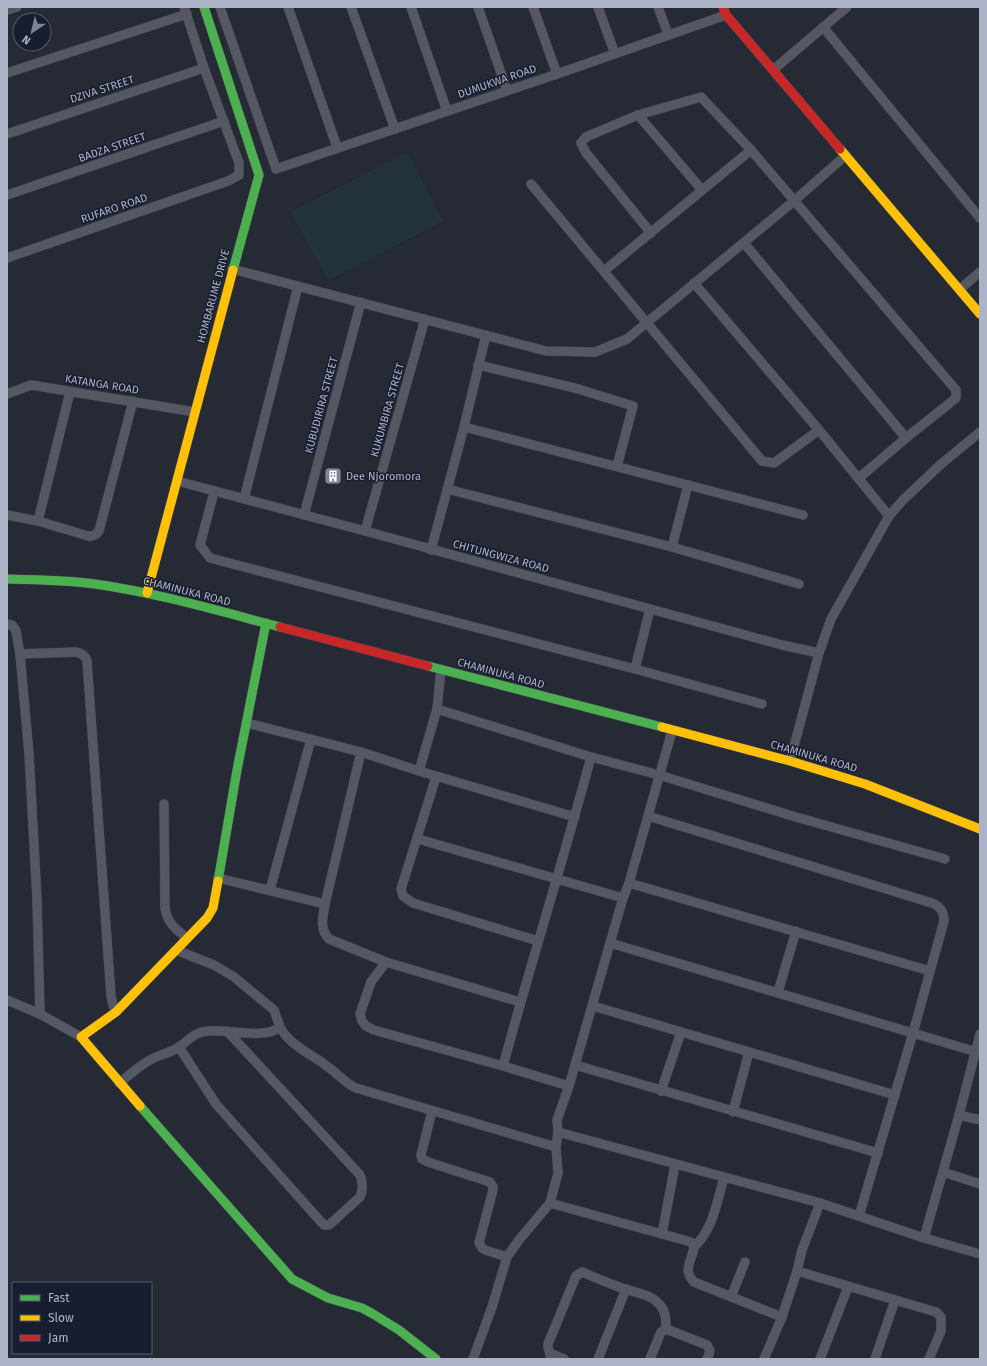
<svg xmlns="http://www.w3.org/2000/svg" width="987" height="1366" font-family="'Fira Sans',sans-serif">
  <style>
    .green { fill: #22333b }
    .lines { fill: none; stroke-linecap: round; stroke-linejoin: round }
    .street-casing { stroke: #41454e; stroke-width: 10 }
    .fast-casing { stroke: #41454e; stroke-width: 10 }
    .slow-casing { stroke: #41454e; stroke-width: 10 }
    .jam-casing { stroke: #41454e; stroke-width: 10 }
    .street { stroke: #555862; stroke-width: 9 }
    .fast { stroke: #4caf50; stroke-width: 9 }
    .slow { stroke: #ffc107; stroke-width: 9 }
    .jam { stroke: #c62828; stroke-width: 9 }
    .labels { text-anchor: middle; stroke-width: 3; stroke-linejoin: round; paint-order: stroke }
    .street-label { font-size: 11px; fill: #adb3c7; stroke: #181e2f }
    .poi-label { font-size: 11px; fill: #adb3c7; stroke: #181e2f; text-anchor: start }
  </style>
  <rect width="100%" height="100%" fill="#252a35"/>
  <path class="green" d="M 407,152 L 443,221 L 328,281 L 291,212 Z"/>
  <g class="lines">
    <defs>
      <g id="street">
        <path d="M 220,7 L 276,169 L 557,74 L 726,15"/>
        <path d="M 288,7 L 337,147"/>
        <path d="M 351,7 L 395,129"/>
        <path d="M 411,7 L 447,111"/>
        <path d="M 478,7 L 507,90"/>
        <path d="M 533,7 L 557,74"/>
        <path d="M 598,7 L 615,54"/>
        <path d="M 658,7 L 668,34"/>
        <path d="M 7,10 L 17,7"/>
        <path d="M 823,27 L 980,218"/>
        <path d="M 773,70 L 847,7"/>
        <path d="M 7,73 L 187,14"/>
        <path d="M 638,115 L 702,190"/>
        <path d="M 7,134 L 204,68"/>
        <path d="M 531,184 L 762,461 L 774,463 L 819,430"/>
        <path d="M 7,195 L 224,121"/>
        <path d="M 651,233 L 586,153 L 581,143 L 586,137 L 638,115 L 701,97 L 751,150 L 956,390 L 956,398 L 906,438 L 859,478"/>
        <path d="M 744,243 L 906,438"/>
        <path d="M 7,258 L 228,181 L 239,175 L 239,163 L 204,68 L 184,7"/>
        <path d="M 232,269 L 546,351 L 595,352 L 627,339 L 794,201 L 846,155"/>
        <path d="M 604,271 L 751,150"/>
        <path d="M 694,283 L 819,430 L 889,516"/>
        <path d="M 960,289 L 980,272"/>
        <path d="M 478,365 L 575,388 L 633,406 L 617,466"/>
        <path d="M 7,394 L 31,385 L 195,412"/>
        <path d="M 464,427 L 803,515"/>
        <path d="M 177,481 L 365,531 L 782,645 L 819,653"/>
        <path d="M 447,489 L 672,547 L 799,584"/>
        <path d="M 214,492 L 200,545 L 210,558 L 635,669 L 762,704"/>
        <path d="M 244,499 L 298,286"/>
        <path d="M 7,515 L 38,521 L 88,536 C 93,537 96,535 99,531 L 133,401"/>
        <path d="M 304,515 L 361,302"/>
        <path d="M 38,521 L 70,392"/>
        <path d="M 365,531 L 425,319"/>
        <path d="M 672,547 L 688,485"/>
        <path d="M 431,550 L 464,427 L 486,335"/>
        <path d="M 7,624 L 12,625 L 16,631 L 20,654 L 29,754 L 37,899 L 40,1014 L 81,1037"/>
        <path d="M 20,654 L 76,652 C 81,653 85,655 87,661 L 111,996 L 113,1005 L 116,1012"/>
        <path d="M 635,669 L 650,609"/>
        <path d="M 437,709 L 441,669"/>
        <path d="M 247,723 L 361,752 L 419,771"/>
        <path d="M 361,752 L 325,904 C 323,916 319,929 329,939 L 386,962"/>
        <path d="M 790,761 L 819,653 L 831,619 L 889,516 L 903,500 L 940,465 L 980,432"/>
        <path d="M 436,777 L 401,889 L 403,896 L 413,903 L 538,941"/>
        <path d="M 164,804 L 165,909 C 168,923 175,929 187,938"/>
        <path d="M 648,816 L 932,903 C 941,907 944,912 944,921 L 913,1033 L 859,1216"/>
        <path d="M 575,817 L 419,771 L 437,709 L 591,757 L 659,775 L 796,817 L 945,859"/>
        <path d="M 418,839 L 623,898"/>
        <path d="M 218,878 L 325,904"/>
        <path d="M 629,883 L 930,971"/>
        <path d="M 270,890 L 311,739"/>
        <path d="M 610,943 L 980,1053"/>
        <path d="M 778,992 L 796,931"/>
        <path d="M 7,1000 L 40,1014"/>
        <path d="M 520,1002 L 386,962 L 371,982 L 360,1014 L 362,1021 L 366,1026 L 374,1030 L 503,1066 L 569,1086"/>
        <path d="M 593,1006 L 895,1095"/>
        <path d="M 280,1027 C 290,1046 312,1054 328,1067 C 338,1074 345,1083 356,1088 L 556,1147"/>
        <path d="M 179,1047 L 216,1104 L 322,1223 L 324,1225 L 329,1225 L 360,1197 C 363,1191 363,1182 360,1175 L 227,1031"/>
        <path d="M 575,1065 L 878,1153"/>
        <path d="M 503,1066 C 531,963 563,861 591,757"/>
        <path d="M 119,1083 C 130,1075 142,1063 154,1058 C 162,1054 172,1052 179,1047 C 189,1040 195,1032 208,1031 C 227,1029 265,1040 280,1027 L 274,1010 L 234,977 L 214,965 L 176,950"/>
        <path d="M 661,1091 L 681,1032"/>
        <path d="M 432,1111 L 421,1155 L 422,1159 L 428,1162 L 490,1182 L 493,1187 L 493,1190 L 479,1243 L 482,1248 L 485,1250 L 507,1257"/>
        <path d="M 733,1112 L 749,1052"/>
        <path d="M 959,1115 L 980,1120"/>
        <path d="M 558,1132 L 820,1203 L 924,1238 L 980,1254"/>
        <path d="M 943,1172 L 980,1184"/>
        <path d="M 550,1203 L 691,1242 L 694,1247 C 692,1261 682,1270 694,1282 L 782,1317"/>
        <path d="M 662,1234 L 675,1165"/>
        <path d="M 924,1238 L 959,1115 L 980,1034"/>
        <path d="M 694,1247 C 713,1230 717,1201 724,1178"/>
        <path d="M 797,1271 L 936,1312 L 941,1317 L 941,1331 L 929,1359"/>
        <path d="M 731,1297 L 745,1262"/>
        <path d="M 550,1353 L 564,1359"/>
        <path d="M 473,1359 L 492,1307 L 507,1257 L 519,1240 L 550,1203 L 558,1173 L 556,1147 L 558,1132 L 557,1120 L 569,1086 L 623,898 L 629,883 L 672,731"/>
        <path d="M 551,1359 L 548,1347 L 548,1344 L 576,1276 L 582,1272 C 596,1278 610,1284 625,1289 C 637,1293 650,1294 659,1304 C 666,1311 666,1320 666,1329"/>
        <path d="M 598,1359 L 626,1289"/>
        <path d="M 650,1359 L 661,1332 L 666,1329 L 707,1345 L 710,1351 L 707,1359"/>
        <path d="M 764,1359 L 782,1317 L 797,1271 L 802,1250 L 820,1203"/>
        <path d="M 820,1359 L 848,1287"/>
        <path d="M 875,1359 L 895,1300"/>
      </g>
      <g id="fast">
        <path d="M 204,7 L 259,175 L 233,270"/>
        <path d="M 7,579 C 37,580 66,580 95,584 C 158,593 219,611 280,627"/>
        <path d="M 428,666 L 662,727"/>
        <path d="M 218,881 L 237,770 L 266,623"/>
        <path d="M 140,1106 L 292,1279 L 328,1298 L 362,1308 L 373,1314 L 399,1330 L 436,1359"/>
      </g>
      <g id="slow">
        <path d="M 840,149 L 980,314"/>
        <path d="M 147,593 L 233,270"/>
        <path d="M 662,727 L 790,761 L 865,784 L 980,829"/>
        <path d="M 140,1106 L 81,1037 L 116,1012 L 207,918 L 213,908 L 218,881"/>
      </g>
      <g id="jam">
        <path d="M 723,7 L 726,15 L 840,149"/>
        <path d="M 280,627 L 428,666"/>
      </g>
    </defs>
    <use href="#street" class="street-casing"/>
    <use href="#fast" class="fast-casing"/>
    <use href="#slow" class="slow-casing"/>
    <use href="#jam" class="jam-casing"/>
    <use href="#street" class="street"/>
    <use href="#fast" class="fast"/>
    <use href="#slow" class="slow"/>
    <use href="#jam" class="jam"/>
  </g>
  <defs>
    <symbol id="building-square" viewBox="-11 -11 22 22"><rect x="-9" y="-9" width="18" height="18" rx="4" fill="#7d8394" stroke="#181e2f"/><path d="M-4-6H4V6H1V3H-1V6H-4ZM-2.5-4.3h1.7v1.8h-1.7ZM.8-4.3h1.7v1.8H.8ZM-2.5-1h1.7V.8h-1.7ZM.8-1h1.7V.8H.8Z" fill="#fff"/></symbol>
  </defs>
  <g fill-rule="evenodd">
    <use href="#building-square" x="323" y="466" width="20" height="20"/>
  </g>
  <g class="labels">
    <g class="street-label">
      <text transform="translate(497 81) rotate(-19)" y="4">DUMUKWA ROAD</text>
      <text transform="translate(102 89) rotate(-18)" y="4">DZIVA STREET</text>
      <text transform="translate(112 147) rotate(-19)" y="4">BADZA STREET</text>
      <text transform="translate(114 208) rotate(-19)" y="4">RUFARO ROAD</text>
      <text transform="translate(213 296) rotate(-75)" y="4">HOMBARUME DRIVE</text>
      <text transform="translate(102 384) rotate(9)" y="4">KATANGA ROAD</text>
      <text transform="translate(321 405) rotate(-75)" y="4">KUBUDIRIRA STREET</text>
      <text transform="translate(387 410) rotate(-74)" y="4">KUKUMBIRA STREET</text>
      <text transform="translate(501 556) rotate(15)" y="4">CHITUNGWIZA ROAD</text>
      <text transform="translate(187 591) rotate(14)" y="4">CHAMINUKA ROAD</text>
      <text transform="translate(501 673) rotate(15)" y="4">CHAMINUKA ROAD</text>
      <text transform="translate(814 756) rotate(16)" y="4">CHAMINUKA ROAD</text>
    </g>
    <g class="poi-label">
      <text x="346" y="480">Dee Njoromora</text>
    </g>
  </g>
  <rect width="987" height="1366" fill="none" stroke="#adb3c7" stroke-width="16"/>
  <rect x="12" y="1282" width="140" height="72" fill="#181e2f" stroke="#545a6c"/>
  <rect x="20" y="1295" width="20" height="6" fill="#4caf50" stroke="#545a6c"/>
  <text x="48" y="1302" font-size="12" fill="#adb3c7">Fast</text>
  <rect x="20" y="1315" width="20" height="6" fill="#ffc107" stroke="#545a6c"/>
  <text x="48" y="1322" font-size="12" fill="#adb3c7">Slow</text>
  <rect x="20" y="1335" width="20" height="6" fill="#c62828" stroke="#545a6c"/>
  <text x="48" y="1342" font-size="12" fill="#adb3c7">Jam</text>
  <g transform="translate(32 32) rotate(215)"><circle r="19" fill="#181e2f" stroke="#545a6c"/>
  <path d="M0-3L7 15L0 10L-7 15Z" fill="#7d8394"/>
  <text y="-6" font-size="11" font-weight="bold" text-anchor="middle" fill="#adb3c7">N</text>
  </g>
</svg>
